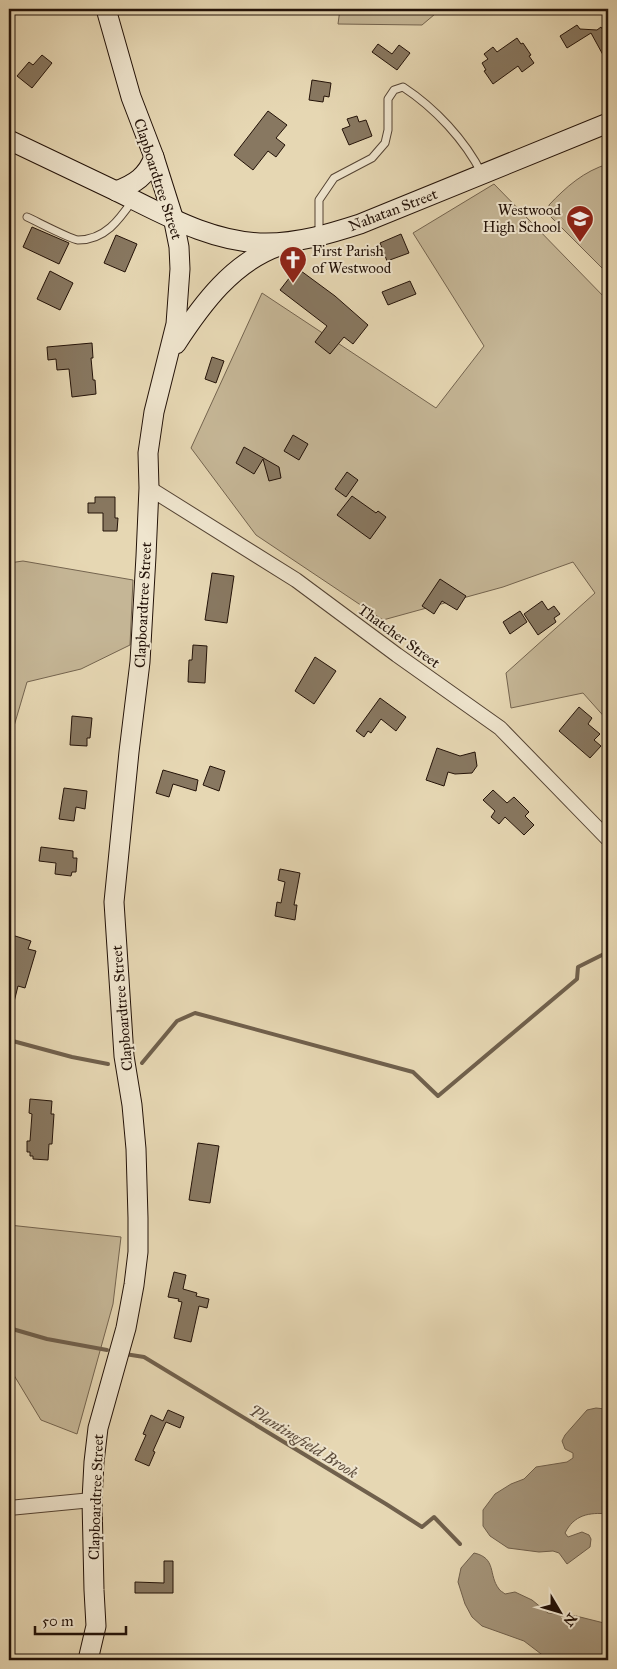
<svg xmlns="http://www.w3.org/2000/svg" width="617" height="1669" font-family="'IM FELL Great Primer',serif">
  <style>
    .green { fill: #c5b696; stroke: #74644f }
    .water { fill: #a49479; stroke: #70604c }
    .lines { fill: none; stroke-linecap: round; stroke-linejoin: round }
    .stream { stroke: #70604c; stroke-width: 4 }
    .building { fill: #887861; stroke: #231208 }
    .lane-casing { stroke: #544333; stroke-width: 9 }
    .street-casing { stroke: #544333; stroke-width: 16 }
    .secondary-casing { stroke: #231208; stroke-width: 21 }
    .lane { stroke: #efe5ce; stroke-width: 7 }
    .street { stroke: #efe5ce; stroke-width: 14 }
    .secondary { stroke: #efe5ce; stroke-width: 19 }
    .labels { text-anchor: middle; stroke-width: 4; stroke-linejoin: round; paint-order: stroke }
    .street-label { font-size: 15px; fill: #231208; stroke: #efe5ce }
    .poi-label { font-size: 15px; fill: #231208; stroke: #efe5ce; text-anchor: end }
    .water-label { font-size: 16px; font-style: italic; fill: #5d4c3b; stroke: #efe5ce }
  </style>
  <rect width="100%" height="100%" fill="#e6d7b3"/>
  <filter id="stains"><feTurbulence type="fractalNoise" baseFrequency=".004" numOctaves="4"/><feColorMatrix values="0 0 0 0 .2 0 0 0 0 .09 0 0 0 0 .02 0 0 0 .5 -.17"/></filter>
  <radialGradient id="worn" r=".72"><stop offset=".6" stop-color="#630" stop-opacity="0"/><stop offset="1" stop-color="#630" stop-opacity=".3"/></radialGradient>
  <g class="green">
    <path d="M 340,9 L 441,9 L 422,25 L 338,24 Z"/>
    <path d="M 608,164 L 608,274 L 549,215 L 549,205 C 566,187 584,171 608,164 Z"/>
    <path d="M 494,184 L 608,301 L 608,721 L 583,693 L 511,708 L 506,673 L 595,593 L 573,562 L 503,587 L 383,620 L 256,535 L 191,448 L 262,293 L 436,408 L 484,346 L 413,233 Z"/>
    <path d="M 23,561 L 133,580 L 130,645 L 81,669 L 27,682 L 9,743 L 9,563 Z"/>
    <path d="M 9,1225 L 121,1237 L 113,1304 L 77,1434 L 41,1420 L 9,1367 Z"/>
  </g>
  <g class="water">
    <path d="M 596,1408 L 605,1409 L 608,1411 L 608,1514 C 589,1512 574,1515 565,1533 L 568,1537 L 582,1532 L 589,1535 L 591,1539 L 590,1547 L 567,1564 L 559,1553 L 553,1551 L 539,1552 L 508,1548 L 490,1536 L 483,1526 L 483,1510 L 495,1494 L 511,1484 L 524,1479 L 536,1467 L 567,1462 L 573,1458 L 573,1453 L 565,1449 L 562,1441 L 565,1435 L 587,1410 Z"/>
    <path d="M 474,1553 C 497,1558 488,1575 499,1589 C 500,1591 503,1592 505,1594 L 515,1592 L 532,1600 L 548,1613 L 576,1616 L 608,1624 L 608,1660 L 549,1660 L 524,1641 L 482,1626 L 472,1617 L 465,1604 L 458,1582 L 461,1568 Z"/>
  </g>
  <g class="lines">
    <g class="stream">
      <path d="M 9,1040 L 72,1057 L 108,1064"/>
      <path d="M 142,1063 L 177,1021 L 195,1013 L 413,1072 L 438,1096 L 577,979 L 578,967 L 608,952"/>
      <path d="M 9,1328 L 47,1339 L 107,1350"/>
      <path d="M 125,1354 L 144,1357 L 386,1504 L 422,1527 L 434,1517 L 460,1544"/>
    </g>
  </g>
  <g class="building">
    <path d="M 577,25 L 580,29 L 597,30 L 601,27 L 603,30 L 608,27 L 608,64 L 591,33 L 567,48 L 560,36 Z"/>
    <path d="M 517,38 L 521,44 L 523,43 L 531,55 L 529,56 L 534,63 L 522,72 L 518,66 L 493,84 L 484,71 L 486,70 L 482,63 L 488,59 L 484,54 L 493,47 L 497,52 Z"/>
    <path d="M 378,44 L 392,54 L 399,45 L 410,53 L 397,70 L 372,52 Z"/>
    <path d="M 42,55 L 52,63 L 32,88 L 17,76 L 29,62 L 33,65 Z"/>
    <path d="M 312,80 L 331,83 L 329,97 L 324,96 L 323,102 L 309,100 Z"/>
    <path d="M 268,111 L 287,125 L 276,138 L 285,145 L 276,157 L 268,151 L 253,170 L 234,155 Z"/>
    <path d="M 357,116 L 359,122 L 366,120 L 372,136 L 349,145 L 342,129 L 350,126 L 347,119 Z"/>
    <path d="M 32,227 L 69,243 L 59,264 L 23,247 Z"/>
    <path d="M 401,234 L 409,253 L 387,261 L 380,243 Z"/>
    <path d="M 116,235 L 137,244 L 125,272 L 104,263 Z"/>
    <path d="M 297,268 L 335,296 L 368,325 L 353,344 L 344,337 L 330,354 L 315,342 L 327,326 L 280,290 Z"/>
    <path d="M 50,271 L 73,283 L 60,310 L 37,299 Z"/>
    <path d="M 410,281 L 416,294 L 388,305 L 382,292 Z"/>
    <path d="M 92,343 L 93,358 L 91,358 L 93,380 L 95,380 L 96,394 L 72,397 L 69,369 L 57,370 L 56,359 L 48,360 L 47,347 Z"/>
    <path d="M 212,357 L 224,361 L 216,383 L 205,379 Z"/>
    <path d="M 293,435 L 308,444 L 299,460 L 284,451 Z"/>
    <path d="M 244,447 L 279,467 L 281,478 L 269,481 L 263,459 L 254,474 L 236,463 Z"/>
    <path d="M 347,472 L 358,480 L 346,497 L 335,489 Z"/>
    <path d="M 352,496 L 376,513 L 378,511 L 386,517 L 370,539 L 337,515 Z"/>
    <path d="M 95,497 L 115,497 L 115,518 L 118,518 L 117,531 L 103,531 L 103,513 L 88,513 L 88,503 L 95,503 Z"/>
    <path d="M 212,573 L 234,576 L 227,623 L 205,620 Z"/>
    <path d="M 440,579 L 466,596 L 457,610 L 442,601 L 434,614 L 422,606 Z"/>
    <path d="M 542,601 L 548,610 L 554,606 L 560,614 L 554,618 L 556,622 L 538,635 L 524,614 Z"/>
    <path d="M 520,611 L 527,622 L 510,634 L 503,622 Z"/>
    <path d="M 193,645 L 207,646 L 205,683 L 188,682 L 189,660 L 192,660 Z"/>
    <path d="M 315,657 L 336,671 L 314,704 L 295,691 Z"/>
    <path d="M 380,698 L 406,717 L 396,731 L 381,719 L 371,733 L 368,731 L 364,737 L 356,731 Z"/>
    <path d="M 579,707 L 592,718 L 588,724 L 600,734 L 594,740 L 601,746 L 590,758 L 559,731 Z"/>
    <path d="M 72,716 L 92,718 L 90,738 L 87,738 L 87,746 L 70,745 Z"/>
    <path d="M 437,748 L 460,756 L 475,752 L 477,766 L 472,773 L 455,774 L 448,772 L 444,786 L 426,780 Z"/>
    <path d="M 210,766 L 225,771 L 219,791 L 203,785 Z"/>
    <path d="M 163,770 L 198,780 L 196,791 L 173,784 L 169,797 L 156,793 Z"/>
    <path d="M 64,788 L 87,791 L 85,809 L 76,807 L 74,821 L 59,819 Z"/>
    <path d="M 493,790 L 507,803 L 514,797 L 529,812 L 525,816 L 534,825 L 524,835 L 505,817 L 499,824 L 491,817 L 495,811 L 483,800 Z"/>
    <path d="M 41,847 L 73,851 L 73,858 L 77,858 L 76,872 L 72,872 L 71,876 L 55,874 L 56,863 L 39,861 Z"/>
    <path d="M 280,869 L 300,873 L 294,905 L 297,905 L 295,920 L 275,916 L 277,902 L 281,903 L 285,882 L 278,880 Z"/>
    <path d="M 12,935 L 31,941 L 28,949 L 36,951 L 25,988 L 18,986 L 12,1010 L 9,1010 L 9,945 Z"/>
    <path d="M 30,1099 L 52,1101 L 51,1114 L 54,1114 L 52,1144 L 49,1144 L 48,1160 L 33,1159 L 33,1156 L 30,1156 L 30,1152 L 27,1152 L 27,1141 L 30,1141 L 32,1114 L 29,1113 Z"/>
    <path d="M 198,1143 L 219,1146 L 210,1203 L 189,1200 Z"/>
    <path d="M 174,1272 L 186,1275 L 183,1289 L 197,1293 L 196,1296 L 209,1299 L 207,1308 L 199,1306 L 191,1342 L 174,1338 L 182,1302 L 178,1301 L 179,1299 L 168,1297 Z"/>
    <path d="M 168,1410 L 184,1417 L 180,1428 L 166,1422 L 153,1451 L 155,1452 L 149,1466 L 135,1460 L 146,1435 L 143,1434 L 151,1415 L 163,1421 Z"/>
    <path d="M 164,1561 L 173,1561 L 173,1593 L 135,1593 L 135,1582 L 164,1583 Z"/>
  </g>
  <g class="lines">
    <defs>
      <g id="lane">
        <path d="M 27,217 C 36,221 70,239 78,240 C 105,240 119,220 133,200"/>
        <path d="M 319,234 L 319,200 L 334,178 L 372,158 L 385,143 L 388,130 L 388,99 L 394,90 L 403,87 C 435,108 465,140 482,174"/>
      </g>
      <g id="street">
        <path d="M 149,488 L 296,580 L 397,655 L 500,728 L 608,839"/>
        <path d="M 9,1508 L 92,1500"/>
      </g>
      <g id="secondary">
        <path d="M 9,140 C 44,157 80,174 116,191 C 163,214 212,243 266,243 C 299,243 329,234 360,224 L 608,123"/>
        <path d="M 116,191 C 135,184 147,176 154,157"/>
        <path d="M 176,344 C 202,304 233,262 279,246"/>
        <path d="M 88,1660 L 96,1626 L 94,1590 L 92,1500 L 94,1462 L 98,1428 L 126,1328 L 134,1285 L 138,1252 L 138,1218 L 136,1149 L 132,1105 L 124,1056 L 114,902 L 129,752 L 140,662 L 146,556 L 149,488 L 148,453 L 154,412 L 176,324 L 180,269 L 179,247 L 173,217 L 154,157 L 131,97 L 106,9"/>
      </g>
    </defs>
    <use href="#lane" class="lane-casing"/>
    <use href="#street" class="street-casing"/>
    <use href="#secondary" class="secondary-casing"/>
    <use href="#lane" class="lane"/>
    <use href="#street" class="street"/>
    <use href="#secondary" class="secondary"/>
  </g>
  <defs>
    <symbol id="school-pin" viewBox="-11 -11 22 30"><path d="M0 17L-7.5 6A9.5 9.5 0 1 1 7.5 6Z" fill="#8f2418" stroke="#efe5ce"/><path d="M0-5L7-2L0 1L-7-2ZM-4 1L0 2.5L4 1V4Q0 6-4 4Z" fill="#fff"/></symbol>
    <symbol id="church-pin" viewBox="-11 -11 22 30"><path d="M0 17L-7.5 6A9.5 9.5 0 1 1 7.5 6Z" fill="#8f2418" stroke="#efe5ce"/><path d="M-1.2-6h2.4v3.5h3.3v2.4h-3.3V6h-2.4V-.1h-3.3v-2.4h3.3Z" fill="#fff"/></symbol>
  </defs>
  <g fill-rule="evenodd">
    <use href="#school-pin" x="564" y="203" width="32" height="43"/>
    <use href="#church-pin" x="277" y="244" width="32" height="43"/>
  </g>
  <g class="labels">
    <g class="street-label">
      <text transform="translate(158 179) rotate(72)" y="5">Clapboardtree Street</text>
      <text transform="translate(393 210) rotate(-21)" y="5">Nahatan Street</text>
      <text transform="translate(143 605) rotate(-87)" y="5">Clapboardtree Street</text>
      <text transform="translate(399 636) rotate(36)" y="5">Thatcher Street</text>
      <text transform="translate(122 1008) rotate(-95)" y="5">Clapboardtree Street</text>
      <text transform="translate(96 1497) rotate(-88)" y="5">Clapboardtree Street</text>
    </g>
    <g class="poi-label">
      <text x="561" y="215">Westwood<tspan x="561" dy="17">High School</tspan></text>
      <text x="312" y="256" text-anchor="start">First Parish<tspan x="312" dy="17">of Westwood</tspan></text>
    </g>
    <g class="water-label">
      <text transform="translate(304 1441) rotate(32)" y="6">Plantingfield Brook</text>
    </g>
  </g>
  <rect width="617" height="1669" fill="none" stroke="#e6d7b3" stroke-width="30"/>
  <rect x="10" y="10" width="597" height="1649" fill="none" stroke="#231208" stroke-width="2.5"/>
  <rect x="15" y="15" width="587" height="1639" fill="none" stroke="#231208"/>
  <g transform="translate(560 1612) rotate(128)" stroke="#efe5ce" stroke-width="4" paint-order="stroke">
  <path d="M0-4L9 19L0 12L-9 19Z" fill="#231208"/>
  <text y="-8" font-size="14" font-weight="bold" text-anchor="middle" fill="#231208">N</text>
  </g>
  <path d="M35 1626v8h91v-8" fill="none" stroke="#231208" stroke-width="2.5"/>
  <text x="42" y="1626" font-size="15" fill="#231208" stroke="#efe5ce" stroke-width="4" paint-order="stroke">50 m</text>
  <rect width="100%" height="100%" filter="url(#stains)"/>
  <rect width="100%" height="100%" fill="url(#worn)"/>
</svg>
